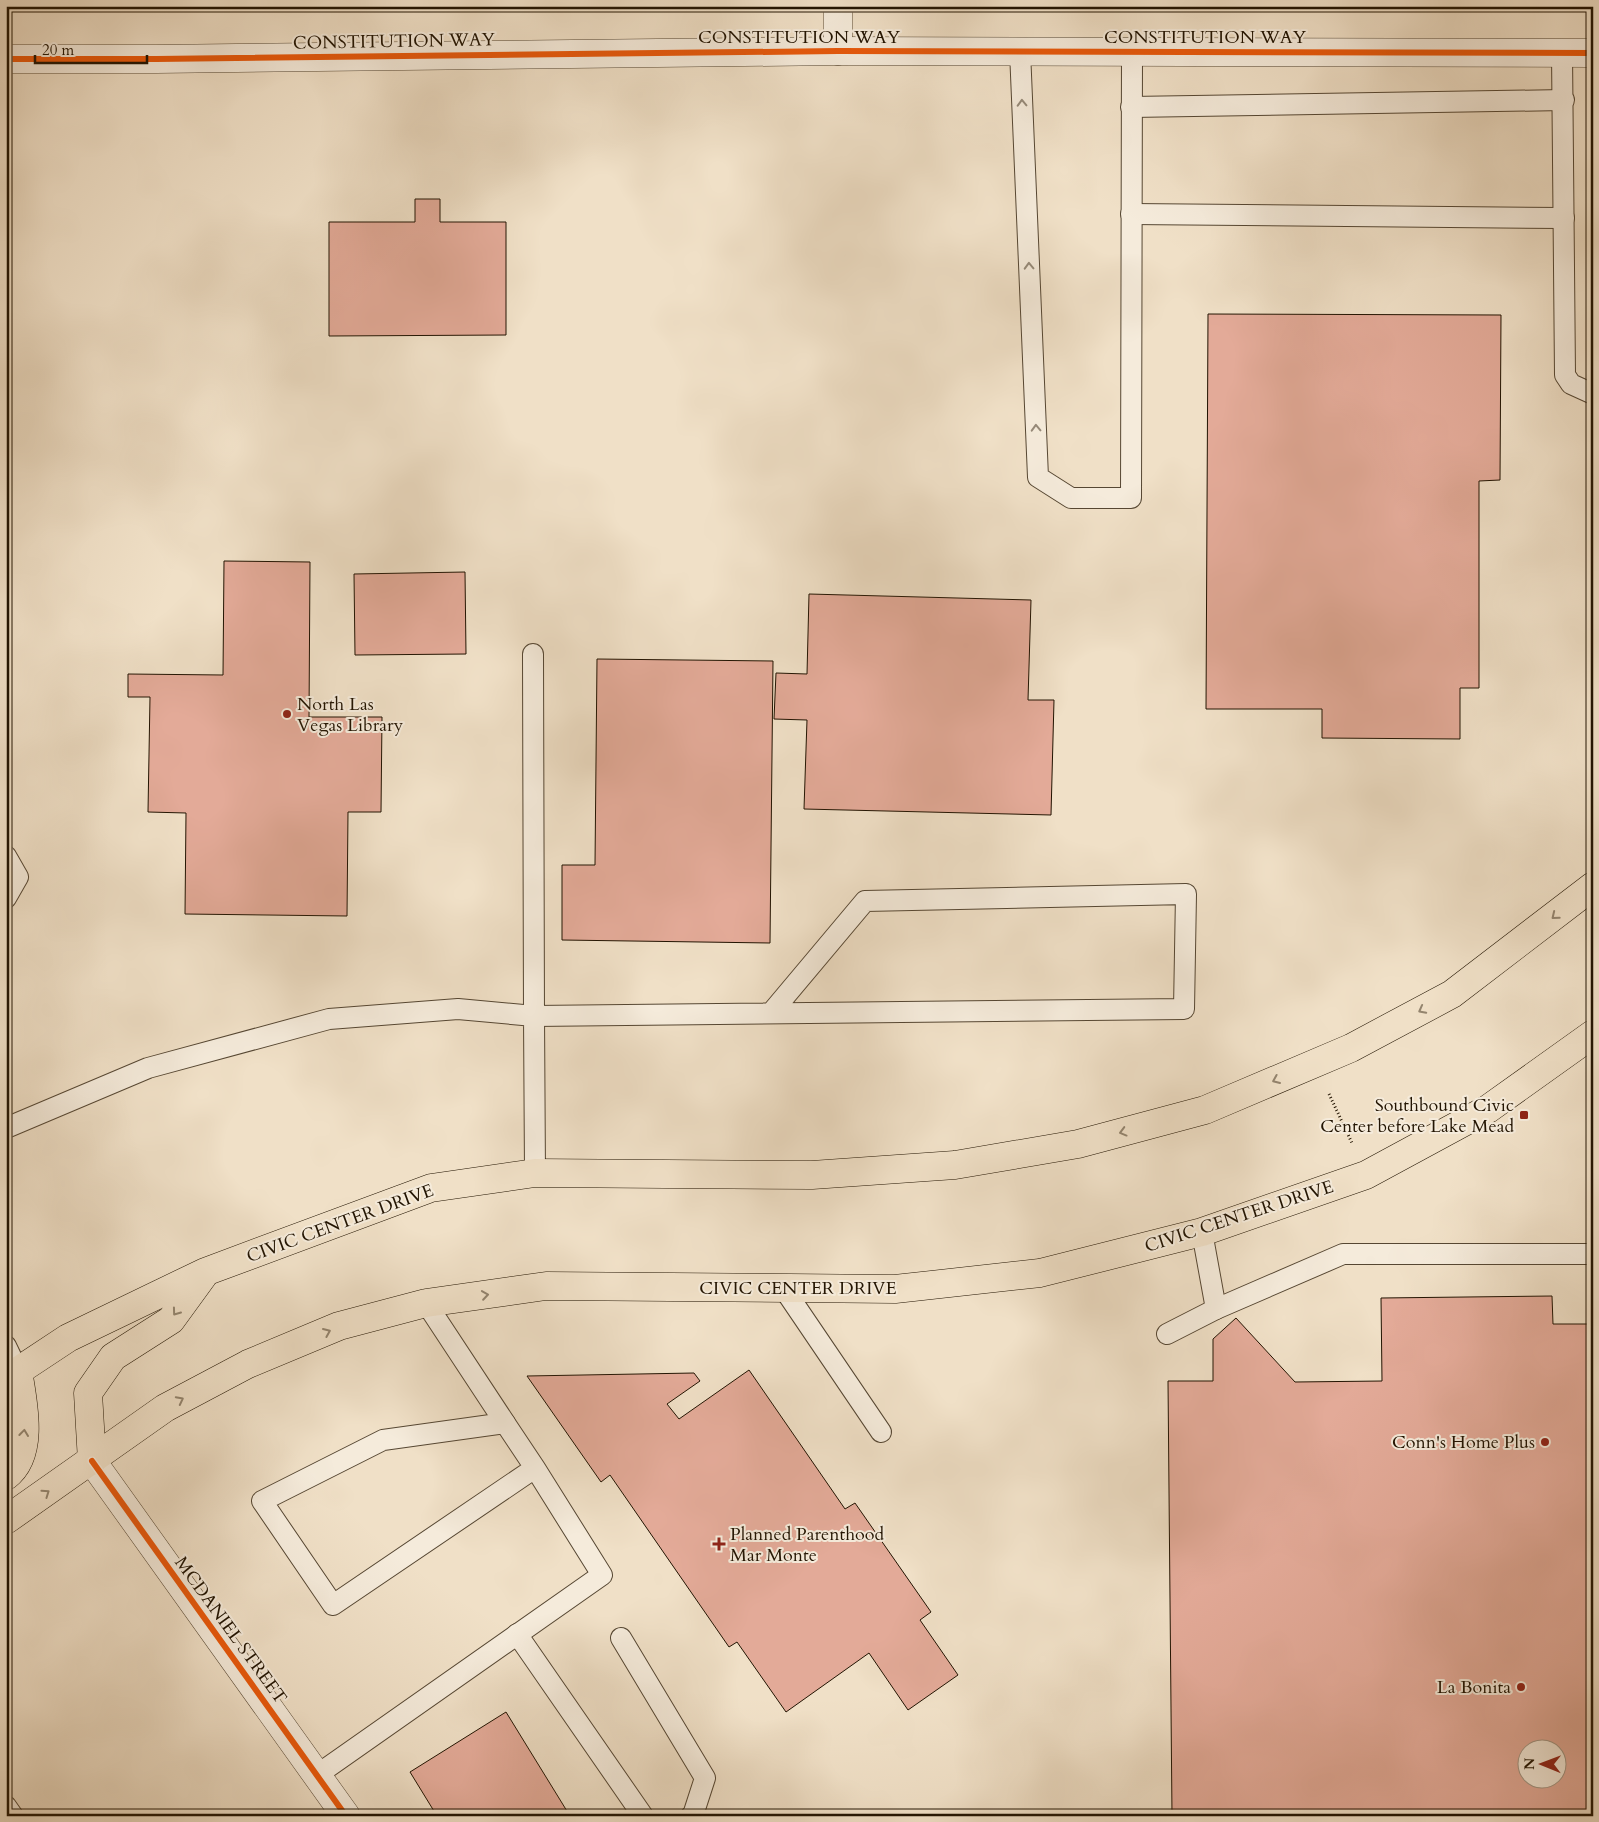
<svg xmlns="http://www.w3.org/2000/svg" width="1599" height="1822" font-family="Cardo,serif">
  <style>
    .building { fill: #e3aa98; stroke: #221402; fill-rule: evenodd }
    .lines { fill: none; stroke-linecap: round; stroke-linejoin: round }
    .service-casing { stroke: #564733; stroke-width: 22 }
    .minor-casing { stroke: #564733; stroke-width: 29 }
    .primary-casing { stroke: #221402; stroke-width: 29 }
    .path { stroke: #221402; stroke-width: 3; stroke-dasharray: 1 2.5; stroke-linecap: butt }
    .service { stroke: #f5ebdb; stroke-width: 20 }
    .minor { stroke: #f5ebdb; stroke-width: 28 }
    .primary { stroke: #f0e0c7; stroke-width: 28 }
    .cycleway-casing { stroke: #f5ebdb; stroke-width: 9 }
    .cycleway { stroke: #e8590c; stroke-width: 6 }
    .oneway { stroke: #968a79 }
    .oneway2 { stroke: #93846e }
    .poi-dot { fill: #8f2418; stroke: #f5ebdb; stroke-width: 2 }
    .labels { text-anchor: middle; stroke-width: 4; stroke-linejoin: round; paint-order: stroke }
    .street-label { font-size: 18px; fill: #221402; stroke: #f5ebdb }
    .poi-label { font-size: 18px; fill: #221402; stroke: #f5ebdb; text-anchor: end }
  </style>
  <rect width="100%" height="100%" fill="#f0e0c7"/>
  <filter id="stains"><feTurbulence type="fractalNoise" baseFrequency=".004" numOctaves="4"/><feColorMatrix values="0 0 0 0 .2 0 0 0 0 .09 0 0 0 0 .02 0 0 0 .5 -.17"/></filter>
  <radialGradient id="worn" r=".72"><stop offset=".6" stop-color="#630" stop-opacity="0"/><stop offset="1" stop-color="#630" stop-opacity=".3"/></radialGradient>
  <g class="building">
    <path d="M 415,199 L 440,199 L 440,222 L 506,222 L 506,335 L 329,336 L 329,222 L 415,222 Z"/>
    <path d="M 1208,314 L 1501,315 L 1500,480 L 1479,481 L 1479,688 L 1460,688 L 1460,739 L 1322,738 L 1322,709 L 1206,709 Z"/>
    <path d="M 224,561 L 310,562 L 309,717 L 382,717 L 381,812 L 348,812 L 347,916 L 185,914 L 186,813 L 148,812 L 150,697 L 128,697 L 128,674 L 223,675 Z"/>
    <path d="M 465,572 L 466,654 L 355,655 L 354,574 Z"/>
    <path d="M 809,594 L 1031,600 L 1028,700 L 1054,700 L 1051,815 L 804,809 L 807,720 L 774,719 L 776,673 L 807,674 Z"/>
    <path d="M 597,659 L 773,661 L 770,943 L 562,940 L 562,865 L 595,865 Z"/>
    <path d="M 1552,1296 L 1553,1324 L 1593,1324 L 1593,1816 L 1172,1816 L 1168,1381 L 1213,1381 L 1213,1339 L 1236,1318 L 1295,1382 L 1382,1381 L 1381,1298 ZM 1526,1750 L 1556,1750 L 1556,1780 L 1526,1780 Z"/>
    <path d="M 749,1370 L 845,1509 L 855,1503 L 931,1612 L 920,1620 L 958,1675 L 908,1710 L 869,1653 L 786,1712 L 737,1642 L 729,1647 L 610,1475 L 601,1482 L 527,1376 L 694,1373 L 700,1381 L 667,1404 L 679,1419 Z"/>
    <path d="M 506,1712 L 570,1816 L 437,1816 L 410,1772 Z"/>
  </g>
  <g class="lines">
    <defs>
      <g id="service">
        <path d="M 1020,51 L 1038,477 L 1071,498 L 1131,498 L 1132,51"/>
        <path d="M 1562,53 L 1565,375 L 1571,384 L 1593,394"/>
        <path d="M 1131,107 L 1564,100"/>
        <path d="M 1131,214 L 1564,218"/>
        <path d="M 533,654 L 534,1016 L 1184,1009 L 1186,894 L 865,901 L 771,1013"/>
        <path d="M 6,856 L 18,877 L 6,898"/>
        <path d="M 6,1128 L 148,1068 L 329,1019 L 458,1009 L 534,1016 L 535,1173"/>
        <path d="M 784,1289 L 881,1432"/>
        <path d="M 426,1303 L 505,1423"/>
        <path d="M 1216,1309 L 1343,1254 L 1593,1254"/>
        <path d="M 1167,1334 L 1216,1309 L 1202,1232"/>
        <path d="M 6,1346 L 18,1371"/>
        <path d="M 517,1634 L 643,1816"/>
        <path d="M 621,1638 L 705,1778 L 693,1815 L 691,1816"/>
        <path d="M 317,1775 L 602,1575 L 535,1468 L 333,1605 L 262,1501 L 383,1440 L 505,1423 L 535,1468"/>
        <path d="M 6,1806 L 13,1816"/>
      </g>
      <g id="minor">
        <path d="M 838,51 L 838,6"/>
        <path d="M 6,59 L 156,59 L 838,51 L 1593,53"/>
        <path d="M 92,1461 L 346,1816"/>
      </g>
      <g id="primary">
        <path d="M 6,1379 L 68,1338 L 205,1272 L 431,1188 L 535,1173 L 812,1175 L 955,1165 L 1078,1144 L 1205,1110 L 1351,1048 L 1452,994 L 1593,886"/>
        <path d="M 92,1461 L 88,1393 L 113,1357 L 171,1320 L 203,1276"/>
        <path d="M 6,1476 C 35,1454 23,1402 18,1371"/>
        <path d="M 6,1520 L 165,1408 L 248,1364 L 339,1326 L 426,1303 L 546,1286 L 895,1289 L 1040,1273 L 1202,1232 L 1366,1175 L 1488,1109 L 1593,1034"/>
      </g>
    </defs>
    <use href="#service" class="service-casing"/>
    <use href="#minor" class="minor-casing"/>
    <use href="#primary" class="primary-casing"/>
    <path class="path" d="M 1329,1094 L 1352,1143"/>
    <use href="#service" class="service"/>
    <use href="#minor" class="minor"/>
    <use href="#primary" class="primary"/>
    <defs>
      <g id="cycleway">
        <path d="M 6,59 L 156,59 L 838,51 L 1593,53"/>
        <path d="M 92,1461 L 346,1816"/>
      </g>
    </defs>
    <use href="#cycleway" class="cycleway-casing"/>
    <use href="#cycleway" class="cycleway"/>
  </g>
  <defs><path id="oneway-chevron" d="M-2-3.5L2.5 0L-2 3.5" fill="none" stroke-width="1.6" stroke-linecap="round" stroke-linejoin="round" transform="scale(1.25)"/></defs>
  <g class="oneway">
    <use href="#oneway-chevron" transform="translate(1022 103) rotate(-92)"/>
    <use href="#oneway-chevron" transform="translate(1029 266) rotate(-92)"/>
    <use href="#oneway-chevron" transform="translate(1036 428) rotate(-92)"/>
  </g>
  <g class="oneway2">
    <use href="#oneway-chevron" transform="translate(1555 916) rotate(141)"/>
    <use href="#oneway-chevron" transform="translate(1422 1010) rotate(152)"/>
    <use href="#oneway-chevron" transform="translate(1276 1080) rotate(157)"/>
    <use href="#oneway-chevron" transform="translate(1123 1132) rotate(165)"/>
    <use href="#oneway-chevron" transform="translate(485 1295) rotate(-8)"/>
    <use href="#oneway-chevron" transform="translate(176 1312) rotate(126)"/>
    <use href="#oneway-chevron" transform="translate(327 1332) rotate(-23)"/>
    <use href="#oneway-chevron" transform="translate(180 1400) rotate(-27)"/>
    <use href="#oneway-chevron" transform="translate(24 1433) rotate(-83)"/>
    <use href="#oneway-chevron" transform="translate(46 1493) rotate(-35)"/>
  </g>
  <g class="poi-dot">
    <circle cx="287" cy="714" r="5"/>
    <rect x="1519" y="1110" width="10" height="10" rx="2.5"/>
    <circle cx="1545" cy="1442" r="5"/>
    <path d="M716.5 1536.5h5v5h5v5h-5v5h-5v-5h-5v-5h5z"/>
    <circle cx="1521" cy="1687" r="5"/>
  </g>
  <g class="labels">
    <g class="street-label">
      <text x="799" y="43">CONSTITUTION WAY</text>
      <text x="1205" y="43">CONSTITUTION WAY</text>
      <text transform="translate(394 41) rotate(-1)" y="6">CONSTITUTION WAY</text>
      <text transform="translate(1239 1216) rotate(-18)" y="6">CIVIC CENTER DRIVE</text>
      <text transform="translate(340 1223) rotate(-20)" y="6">CIVIC CENTER DRIVE</text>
      <text x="798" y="1294">CIVIC CENTER DRIVE</text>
      <text transform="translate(231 1630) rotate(54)" y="6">MCDANIEL STREET</text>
    </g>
    <g class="poi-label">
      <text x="297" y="710" text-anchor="start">North Las<tspan x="297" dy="21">Vegas Library</tspan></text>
      <text x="1514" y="1111">Southbound Civic<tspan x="1514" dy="21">Center before Lake Mead</tspan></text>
      <text x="1535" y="1448">Conn's Home Plus</text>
      <text x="730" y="1540" text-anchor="start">Planned Parenthood<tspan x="730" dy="21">Mar Monte</tspan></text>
      <text x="1511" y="1693">La Bonita</text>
    </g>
  </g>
  <rect width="1599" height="1822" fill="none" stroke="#f0e0c7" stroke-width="25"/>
  <rect x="8" y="8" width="1584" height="1807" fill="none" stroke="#221402" stroke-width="2.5"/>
  <rect x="12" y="12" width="1574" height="1797" fill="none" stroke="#221402"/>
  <g transform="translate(1542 1764) rotate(271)"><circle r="24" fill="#f5ebdb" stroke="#a19584"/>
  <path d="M0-4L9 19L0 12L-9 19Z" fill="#8f2418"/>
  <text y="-8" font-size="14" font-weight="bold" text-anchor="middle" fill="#221402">N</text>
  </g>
  <path d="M35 55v8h112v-8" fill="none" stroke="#221402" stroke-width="2.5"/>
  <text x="42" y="55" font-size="15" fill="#221402" stroke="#f5ebdb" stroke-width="4" paint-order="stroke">20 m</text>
  <rect width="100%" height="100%" filter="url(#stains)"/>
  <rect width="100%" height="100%" fill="url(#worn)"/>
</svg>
